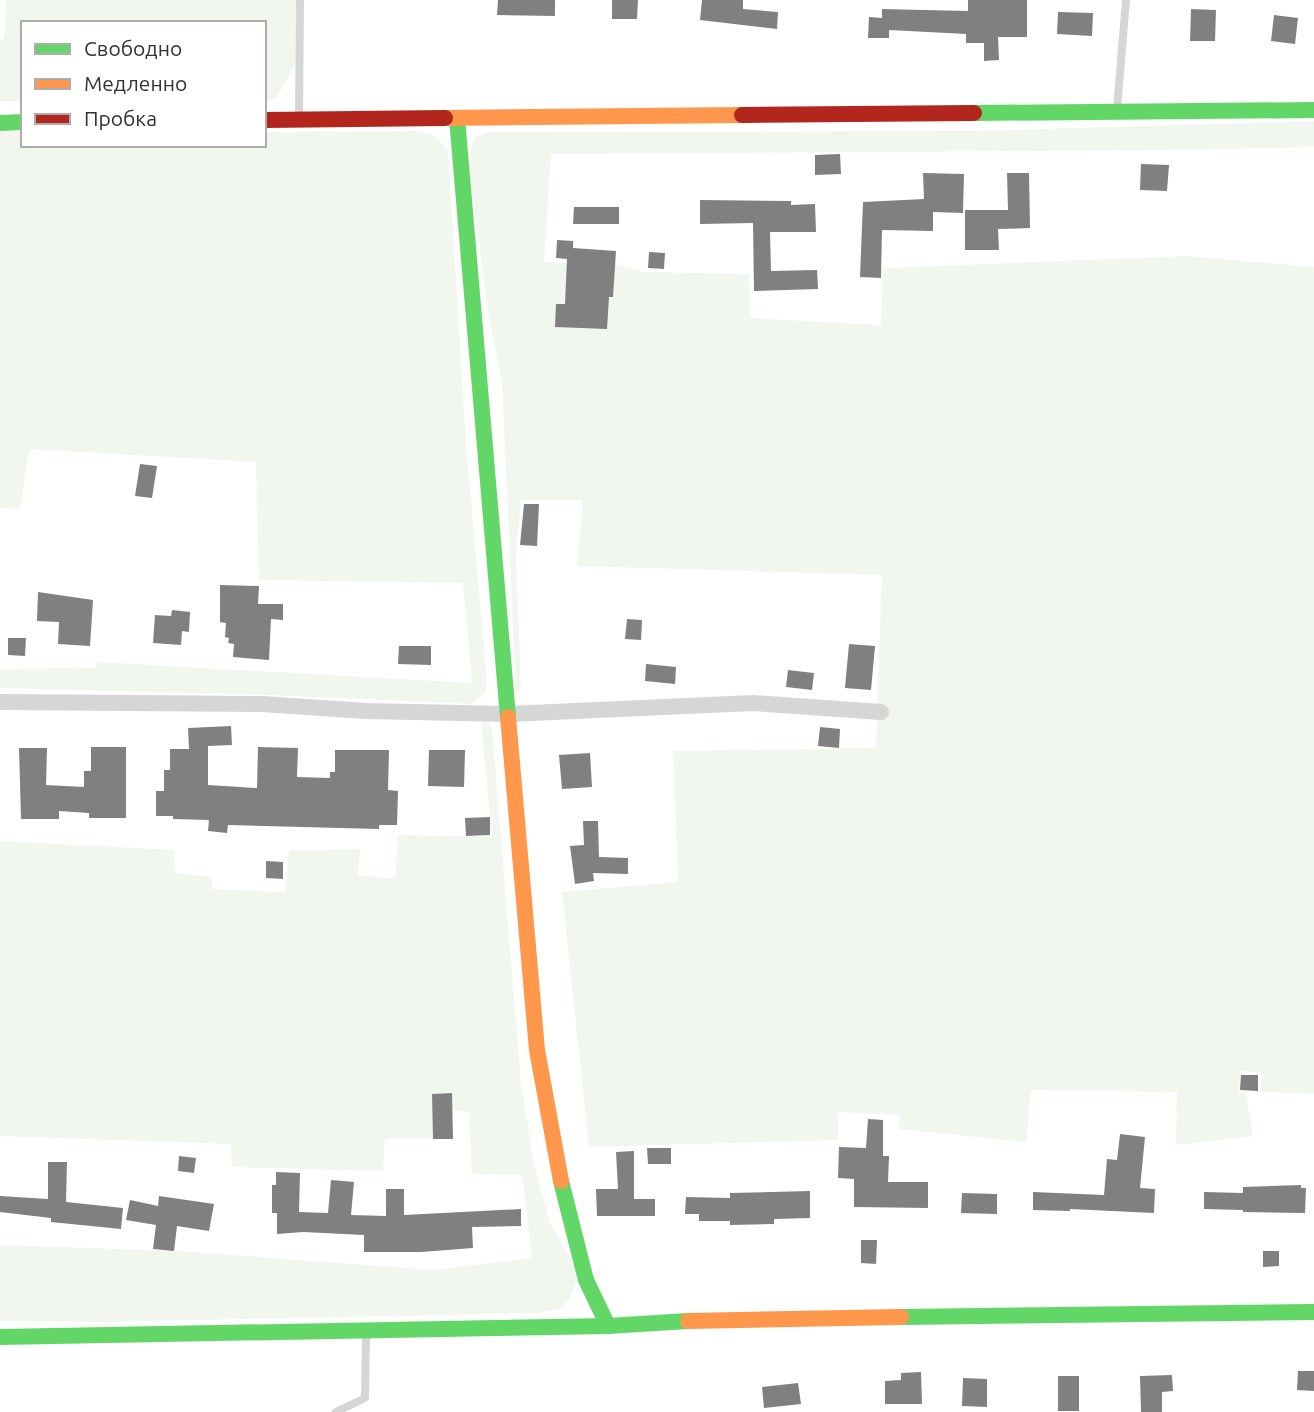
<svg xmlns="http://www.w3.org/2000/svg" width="1314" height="1412" font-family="Ubuntu,sans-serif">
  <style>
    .green { fill: #f1f6ee }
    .building { fill: #808080 }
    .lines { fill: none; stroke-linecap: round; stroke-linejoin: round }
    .lane { stroke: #d6d6d6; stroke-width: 8 }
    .street { stroke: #d6d6d6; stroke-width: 16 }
    .fast { stroke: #63d668; stroke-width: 16 }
    .slow { stroke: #ff974d; stroke-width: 16 }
    .jam { stroke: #b3261e; stroke-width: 16 }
  </style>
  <rect width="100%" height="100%" fill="#fff"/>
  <g class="green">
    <path d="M 6,0 L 296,0 L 295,64 L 276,99 L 264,100 L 264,23 L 23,23 L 23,101 L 0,101 L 0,39 L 4,39 Z"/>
    <path d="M 1314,121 L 1314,147 L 1180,150 L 551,154 L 544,262 L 617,265 L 645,272 L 749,274 L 750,318 L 881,325 L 883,268 L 1186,256 L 1314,267 L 1314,1094 L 1261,1092 L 1261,1072 L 1240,1071 L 1239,1093 L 1246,1093 L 1253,1136 L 1176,1145 L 1177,1092 L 1031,1090 L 1026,1142 L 899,1129 L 900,1115 L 838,1112 L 838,1140 L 589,1147 L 562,892 L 678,882 L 673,751 L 876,748 L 882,575 L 577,566 L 583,500 L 521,500 L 516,553 L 521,692 L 516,692 L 502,383 L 488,311 L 471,180 L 471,146 L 476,137 L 489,132 L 975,131 Z"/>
    <path d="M 417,131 L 434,135 L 448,150 L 466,446 L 487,681 L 485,693 L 472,704 L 272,695 L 0,688 L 0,669 L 96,668 L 97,662 L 472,683 L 463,583 L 259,580 L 256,462 L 29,449 L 20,509 L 0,508 L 0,133 L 23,132 L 23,145 L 264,145 L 264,132 Z"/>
    <path d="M 481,722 L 487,722 L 492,729 L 521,1083 L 534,1164 L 550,1223 L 575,1267 L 577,1280 L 569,1300 L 560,1309 L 534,1313 L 98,1322 L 0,1321 L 0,1245 L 177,1251 L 433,1270 L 532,1258 L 522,1175 L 472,1174 L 469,1112 L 452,1110 L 451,1093 L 432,1094 L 433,1139 L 385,1139 L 383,1171 L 232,1167 L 231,1144 L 0,1136 L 0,841 L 174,850 L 175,873 L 212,877 L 212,889 L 285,892 L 289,851 L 360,849 L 358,875 L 395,879 L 398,835 L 492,837 Z"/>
  </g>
  <g class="building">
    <path d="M 498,0 L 555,0 L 555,16 L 497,15 Z"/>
    <path d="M 612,0 L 638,0 L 637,19 L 612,19 Z"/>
    <path d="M 702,0 L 743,0 L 743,9 L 778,12 L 777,29 L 700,20 Z"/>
    <path d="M 968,0 L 1027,0 L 1027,37 L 998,37 L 999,60 L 984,61 L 984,43 L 966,43 L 966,34 L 889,30 L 889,38 L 868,38 L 869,17 L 882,18 L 882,9 L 968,11 Z"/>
    <path d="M 1191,9 L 1216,10 L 1215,41 L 1190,41 Z"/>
    <path d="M 1058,12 L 1093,13 L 1092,36 L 1057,34 Z"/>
    <path d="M 1274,15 L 1298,18 L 1295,44 L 1271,41 Z"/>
    <path d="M 840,154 L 841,174 L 815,175 L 815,155 Z"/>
    <path d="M 1141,164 L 1169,165 L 1167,191 L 1140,190 Z"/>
    <path d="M 923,173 L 964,174 L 963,213 L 933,212 L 933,231 L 882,230 L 881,278 L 860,277 L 863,202 L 924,199 Z"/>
    <path d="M 1007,173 L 1029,173 L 1030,228 L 998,229 L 999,250 L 965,250 L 965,210 L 1008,210 Z"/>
    <path d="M 700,200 L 791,201 L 791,205 L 815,204 L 816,232 L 770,232 L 771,271 L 817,270 L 818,289 L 754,291 L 753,223 L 700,224 Z"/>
    <path d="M 574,207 L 619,207 L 619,224 L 573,224 Z"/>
    <path d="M 557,240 L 573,241 L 573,248 L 616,251 L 613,297 L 609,297 L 607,329 L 555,327 L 556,304 L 565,304 L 567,259 L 556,258 Z"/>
    <path d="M 649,252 L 665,253 L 664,269 L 648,268 Z"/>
    <path d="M 140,464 L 157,466 L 152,498 L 135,496 Z"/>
    <path d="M 524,504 L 539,504 L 537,546 L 520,545 Z"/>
    <path d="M 220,585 L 259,586 L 258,604 L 283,604 L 283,620 L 271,619 L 269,660 L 233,657 L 234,644 L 228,643 L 229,638 L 225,637 L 226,623 L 220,622 Z"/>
    <path d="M 38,592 L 93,600 L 90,646 L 58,644 L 59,622 L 37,621 Z"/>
    <path d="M 172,610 L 190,612 L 189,632 L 182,631 L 181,645 L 153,643 L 155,615 L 171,616 Z"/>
    <path d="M 627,619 L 642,620 L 641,640 L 625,639 Z"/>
    <path d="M 8,638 L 26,638 L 25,656 L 8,655 Z"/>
    <path d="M 849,644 L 875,646 L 871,690 L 845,688 Z"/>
    <path d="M 399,646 L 431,646 L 431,665 L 398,664 Z"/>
    <path d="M 646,664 L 676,667 L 675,684 L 645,681 Z"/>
    <path d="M 788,670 L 814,673 L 812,690 L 786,687 Z"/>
    <path d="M 231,726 L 232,745 L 208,746 L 208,785 L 257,788 L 258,747 L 298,748 L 297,777 L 330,778 L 330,772 L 335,772 L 335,750 L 389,750 L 388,790 L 398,791 L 397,825 L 379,825 L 379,829 L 228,825 L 227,833 L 208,831 L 209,820 L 173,819 L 173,816 L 156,816 L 156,791 L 164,791 L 164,770 L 170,770 L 170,749 L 189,749 L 188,728 Z"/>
    <path d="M 820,727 L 840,729 L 839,748 L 818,746 Z"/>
    <path d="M 91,747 L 126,747 L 126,818 L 89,818 L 89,813 L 59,811 L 59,819 L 21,819 L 19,748 L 47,748 L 46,785 L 84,787 L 84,771 L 91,771 Z"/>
    <path d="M 429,750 L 465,750 L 464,787 L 428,786 Z"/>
    <path d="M 590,753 L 592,787 L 562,789 L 559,755 Z"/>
    <path d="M 490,817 L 490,835 L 466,836 L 465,818 Z"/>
    <path d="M 583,821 L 598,821 L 599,857 L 628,858 L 628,874 L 593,873 L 594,881 L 575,884 L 570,846 L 584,845 Z"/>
    <path d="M 266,861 L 283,862 L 283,879 L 266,878 Z"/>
    <path d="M 1241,1075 L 1258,1075 L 1258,1091 L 1240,1090 Z"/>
    <path d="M 452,1093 L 453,1139 L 433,1139 L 432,1094 Z"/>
    <path d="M 868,1119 L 883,1120 L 883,1156 L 889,1156 L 888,1182 L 928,1182 L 928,1208 L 854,1207 L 854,1179 L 838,1178 L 839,1147 L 866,1148 Z"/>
    <path d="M 1120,1134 L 1145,1137 L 1140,1188 L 1155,1189 L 1154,1213 L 1070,1209 L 1070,1211 L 1033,1210 L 1033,1192 L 1104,1195 L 1107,1159 L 1117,1160 Z"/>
    <path d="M 647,1148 L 671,1148 L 671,1164 L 648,1164 Z"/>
    <path d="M 634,1151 L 634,1199 L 655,1199 L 655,1216 L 597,1216 L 596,1189 L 618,1189 L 616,1152 Z"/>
    <path d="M 179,1156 L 196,1158 L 194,1173 L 178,1171 Z"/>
    <path d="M 48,1162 L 67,1162 L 66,1202 L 123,1208 L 121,1229 L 51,1222 L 51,1218 L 0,1212 L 0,1196 L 48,1199 Z"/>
    <path d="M 276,1172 L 300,1173 L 299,1212 L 328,1213 L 331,1180 L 354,1182 L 351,1215 L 386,1216 L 386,1189 L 404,1189 L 404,1215 L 521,1209 L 521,1226 L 472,1227 L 473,1248 L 421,1252 L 364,1252 L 364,1235 L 303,1232 L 277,1234 L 277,1213 L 272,1213 L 272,1185 L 276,1185 Z"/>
    <path d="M 1301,1185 L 1301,1188 L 1306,1188 L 1305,1213 L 1243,1212 L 1243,1210 L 1204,1209 L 1204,1192 L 1243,1193 L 1243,1187 Z"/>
    <path d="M 810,1191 L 810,1218 L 774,1219 L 774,1224 L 730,1225 L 730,1221 L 699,1221 L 699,1214 L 685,1214 L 686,1197 L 730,1198 L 730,1193 Z"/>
    <path d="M 962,1193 L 997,1194 L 997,1214 L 961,1213 Z"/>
    <path d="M 159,1196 L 214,1204 L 209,1231 L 177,1226 L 174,1251 L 153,1249 L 156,1225 L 126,1220 L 130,1200 L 158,1206 Z"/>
    <path d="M 861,1240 L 877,1240 L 876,1264 L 861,1263 Z"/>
    <path d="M 1263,1251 L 1279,1251 L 1279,1266 L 1263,1267 Z"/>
    <path d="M 1298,1371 L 1314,1371 L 1314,1391 L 1297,1390 Z"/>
    <path d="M 921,1372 L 922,1404 L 885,1404 L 885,1381 L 901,1380 L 901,1373 Z"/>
    <path d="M 1172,1375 L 1173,1391 L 1162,1392 L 1162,1412 L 1141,1412 L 1140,1376 Z"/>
    <rect x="1058" y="1376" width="21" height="35"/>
    <path d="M 963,1378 L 987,1379 L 987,1407 L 962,1406 Z"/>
    <path d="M 798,1383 L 801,1404 L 764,1408 L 762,1387 Z"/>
  </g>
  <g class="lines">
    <g class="lane">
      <path d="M 1117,109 L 1126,0"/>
      <path d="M 299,117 L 300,0"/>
      <path d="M 336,1412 L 365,1398 L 366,1333"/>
    </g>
    <path class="street" d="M 0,702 L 262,704 L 366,711 L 508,714 L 753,703 L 881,712"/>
    <g class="fast">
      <path d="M 974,113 L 1314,110"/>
      <path d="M 457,118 L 508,717"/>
      <path d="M 0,123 L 23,122"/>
      <path d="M 561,1181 L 586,1280 L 608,1326"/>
      <path d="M 901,1317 L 1314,1312"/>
      <path d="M 0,1337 L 608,1326 L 688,1321"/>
    </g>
    <g class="slow">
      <path d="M 445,118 L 742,115"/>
      <path d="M 508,717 L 537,1050 L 561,1181"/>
      <path d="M 688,1321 L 901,1317"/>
    </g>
    <g class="jam">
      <path d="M 742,115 L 974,113"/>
      <path d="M 264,120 L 445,118"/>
    </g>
  </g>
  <rect x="21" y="21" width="245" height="126" fill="#ffffff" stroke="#adadad" stroke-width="2"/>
  <rect x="35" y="44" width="35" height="10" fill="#63d668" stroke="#adadad" stroke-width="2"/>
  <text x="84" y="56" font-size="21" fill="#323232">Свободно</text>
  <rect x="35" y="79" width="35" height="10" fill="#ff974d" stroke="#adadad" stroke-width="2"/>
  <text x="84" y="91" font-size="21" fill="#323232">Медленно</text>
  <rect x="35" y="114" width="35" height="10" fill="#b3261e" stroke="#adadad" stroke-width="2"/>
  <text x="84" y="126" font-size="21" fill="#323232">Пробка</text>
</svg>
